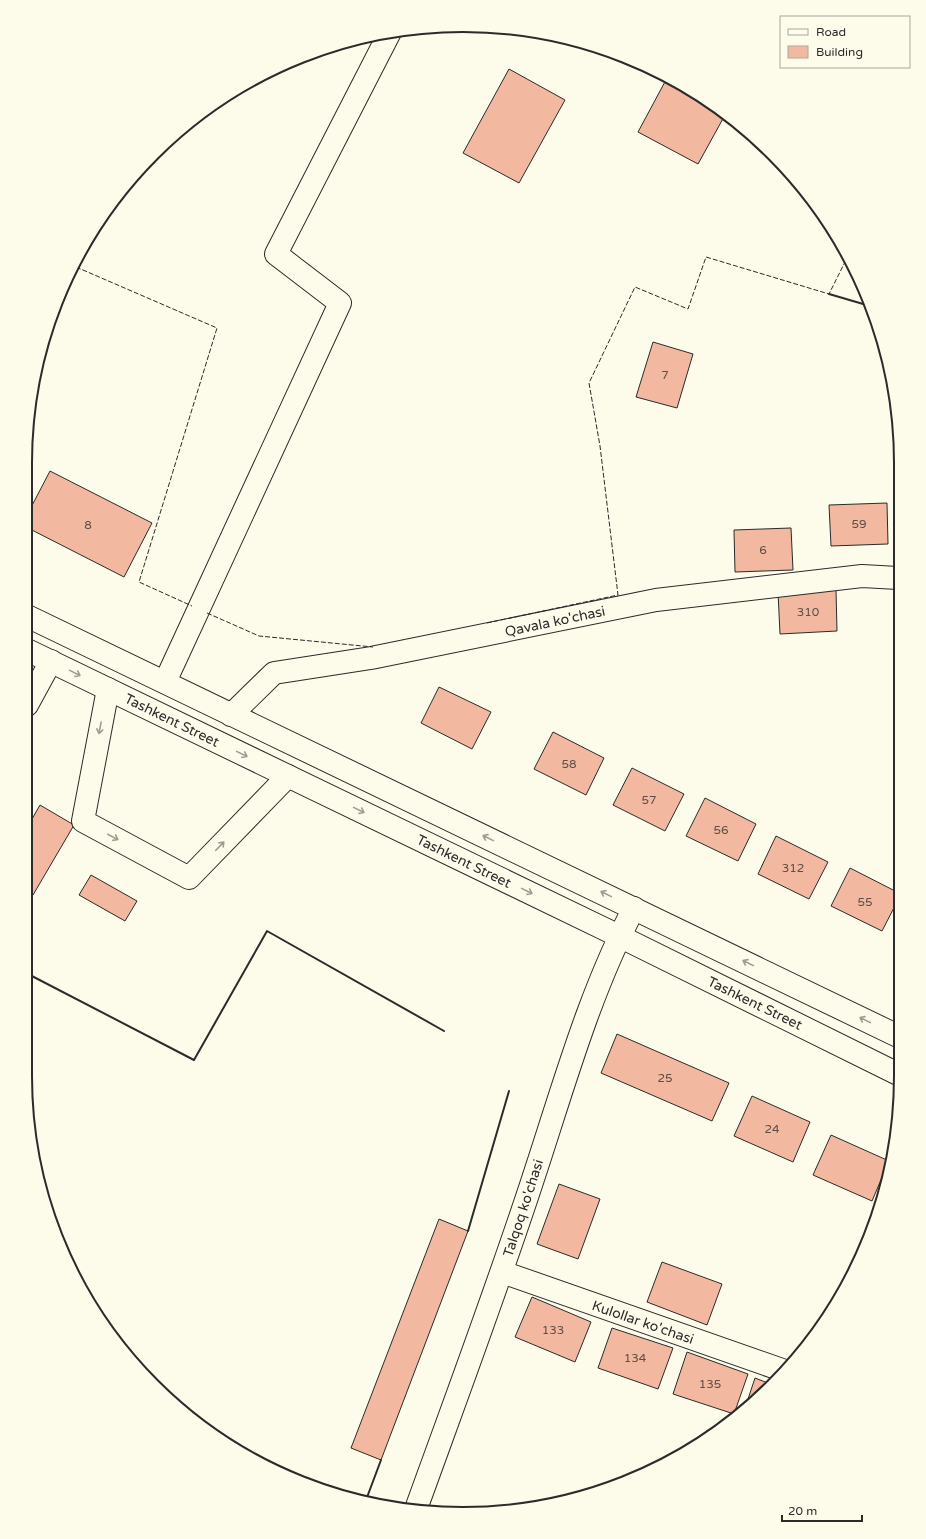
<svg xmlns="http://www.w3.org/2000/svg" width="926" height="1539" font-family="'Varela Round',sans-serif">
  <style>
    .building { fill: #f2b8a0; stroke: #2b2b2b }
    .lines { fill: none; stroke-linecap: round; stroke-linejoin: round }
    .street-casing { stroke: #2b2b2b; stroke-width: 24 }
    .highway-casing { stroke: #2b2b2b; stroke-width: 24 }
    .street { stroke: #fdfbea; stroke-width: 22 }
    .highway { stroke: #fdfbea; stroke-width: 22 }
    .fence { stroke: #2b2b2b; stroke-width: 1; stroke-dasharray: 5 2; stroke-linecap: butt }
    .wall { stroke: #2b2b2b; stroke-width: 2 }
    .oneway { stroke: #9e9d94 }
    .labels { text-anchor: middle; stroke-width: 3; stroke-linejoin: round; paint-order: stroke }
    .number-label { font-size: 12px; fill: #5d4e48 }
    .street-label { font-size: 14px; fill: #2b2b2b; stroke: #fdfbea }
    .rim { fill: none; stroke: #2b2b2b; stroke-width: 2 }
  </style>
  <rect width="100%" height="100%" fill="#fdfbea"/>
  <g class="building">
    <path d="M 509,69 L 565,100 L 519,183 L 463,153 Z"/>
    <path d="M 667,78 L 707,99 L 725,115 L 698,164 L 638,132 Z"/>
    <path d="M 653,342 L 693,354 L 677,408 L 636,397 Z"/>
    <path d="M 50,471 L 152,523 L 124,577 L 26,527 L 26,517 Z"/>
    <path d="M 887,503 L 888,544 L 831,546 L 829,505 Z"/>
    <path d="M 791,528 L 793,570 L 735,572 L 734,530 Z"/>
    <path d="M 836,590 L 837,631 L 780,634 L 778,592 Z"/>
    <path d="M 439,687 L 491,712 L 472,749 L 421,723 Z"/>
    <path d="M 553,732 L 604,758 L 586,795 L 534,769 Z"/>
    <path d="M 632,768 L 684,794 L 665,831 L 613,805 Z"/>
    <path d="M 705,798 L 756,824 L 738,861 L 686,836 Z"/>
    <path d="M 40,805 L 74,825 L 33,895 L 28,892 L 28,826 Z"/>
    <path d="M 776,836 L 828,862 L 809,899 L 758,874 Z"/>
    <path d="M 850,868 L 899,893 L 899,898 L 882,931 L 831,906 Z"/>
    <path d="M 91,875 L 137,901 L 125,921 L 79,895 Z"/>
    <path d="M 617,1034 L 729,1083 L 712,1121 L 601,1073 Z"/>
    <path d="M 752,1096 L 810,1122 L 793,1162 L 734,1136 Z"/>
    <path d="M 831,1135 L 889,1161 L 872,1201 L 813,1175 Z"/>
    <path d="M 559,1184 L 600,1199 L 578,1259 L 537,1244 Z"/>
    <path d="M 439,1219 L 468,1231 L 381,1460 L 351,1448 Z"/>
    <path d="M 859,1249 L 861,1250 L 842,1289 Z"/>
    <path d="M 662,1262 L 722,1284 L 707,1325 L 647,1302 Z"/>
    <path d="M 532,1297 L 591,1322 L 575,1362 L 515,1337 Z"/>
    <path d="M 612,1328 L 673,1348 L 658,1389 L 598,1368 Z"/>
    <path d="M 687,1352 L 748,1374 L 734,1414 L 673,1394 Z"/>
    <path d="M 755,1378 L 773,1385 L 744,1411 Z"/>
  </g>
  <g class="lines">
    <defs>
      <g id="street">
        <path d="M 165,682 L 340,303 L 276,254 L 390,32"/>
        <path d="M 108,689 L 83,821 L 189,878 L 288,776"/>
        <path d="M 27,705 L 51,661"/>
        <path d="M 231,715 L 274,673 L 371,658 L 656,600 L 862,576 L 898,578"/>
        <path d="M 502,1272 L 785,1371"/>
        <path d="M 416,1509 C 455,1401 495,1294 531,1185 C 562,1092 588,995 634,908"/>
      </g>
      <g id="highway">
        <path d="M 27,616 L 900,1037"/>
        <path d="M 27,650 L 619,936 L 900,1075"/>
      </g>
    </defs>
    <use href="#street" class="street-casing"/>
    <use href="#highway" class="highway-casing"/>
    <use href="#street" class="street"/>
    <use href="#highway" class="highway"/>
    <g class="fence">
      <path d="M 76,267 L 217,328 L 139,582 L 192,606"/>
      <path d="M 207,613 L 259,636 L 373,647"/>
      <path d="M 487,623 L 618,595 L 600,446 L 589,383 L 635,287 L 688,309 L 706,257 L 829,294 L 848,256"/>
    </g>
    <g class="wall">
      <path d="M 829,294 L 870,306"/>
      <path d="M 28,974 L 194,1060 L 267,931 L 444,1031"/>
      <path d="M 468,1231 L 509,1091"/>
      <path d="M 334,1494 L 366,1500 L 381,1460"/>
    </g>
  </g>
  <defs><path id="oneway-shaft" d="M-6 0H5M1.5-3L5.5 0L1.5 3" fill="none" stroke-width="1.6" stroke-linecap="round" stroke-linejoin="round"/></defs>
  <g class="oneway">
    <use href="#oneway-shaft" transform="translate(75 673) rotate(26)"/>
    <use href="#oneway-shaft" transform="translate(100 728) rotate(101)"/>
    <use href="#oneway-shaft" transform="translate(242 754) rotate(26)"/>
    <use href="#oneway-shaft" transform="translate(359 810) rotate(26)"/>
    <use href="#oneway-shaft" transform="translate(113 837) rotate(28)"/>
    <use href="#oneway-shaft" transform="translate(488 838) rotate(-154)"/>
    <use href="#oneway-shaft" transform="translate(220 846) rotate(-46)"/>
    <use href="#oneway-shaft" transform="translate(527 891) rotate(26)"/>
    <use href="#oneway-shaft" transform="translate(606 894) rotate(-154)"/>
    <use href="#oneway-shaft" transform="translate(748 963) rotate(-154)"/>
    <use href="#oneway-shaft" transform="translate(865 1020) rotate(-154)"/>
  </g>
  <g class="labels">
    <g class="number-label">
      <text x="665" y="379">7</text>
      <text x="859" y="528">59</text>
      <text x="88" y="529">8</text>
      <text x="763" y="554">6</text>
      <text x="808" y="616">310</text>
      <text x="569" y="768">58</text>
      <text x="649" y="804">57</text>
      <text x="721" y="834">56</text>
      <text x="793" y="872">312</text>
      <text x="865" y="906">55</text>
      <text x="665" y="1082">25</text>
      <text x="772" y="1133">24</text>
      <text x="553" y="1334">133</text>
      <text x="635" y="1362">134</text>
      <text x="710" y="1388">135</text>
    </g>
    <g class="street-label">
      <text transform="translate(555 621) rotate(-12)" y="5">Qavala ko'chasi</text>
      <text transform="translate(172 720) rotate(26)" y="5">Tashkent Street</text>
      <text transform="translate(464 861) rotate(26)" y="5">Tashkent Street</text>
      <text transform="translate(755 1003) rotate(26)" y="5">Tashkent Street</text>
      <text transform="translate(523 1208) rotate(-72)" y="5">Talqoq ko'chasi</text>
      <text transform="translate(643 1322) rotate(19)" y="5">Kulollar ko'chasi</text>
    </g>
  </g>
  <path d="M0 0H926V1539H0ZM463 32H463A431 431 0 0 1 894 463V1076A431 431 0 0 1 463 1507H463A431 431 0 0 1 32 1076V463A431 431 0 0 1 463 32Z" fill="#fdfbea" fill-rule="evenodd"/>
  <path class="rim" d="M463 32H463A431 431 0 0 1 894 463V1076A431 431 0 0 1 463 1507H463A431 431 0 0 1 32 1076V463A431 431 0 0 1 463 32Z"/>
  <rect x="780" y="16" width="130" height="52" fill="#fdfbea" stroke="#a9a89e"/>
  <rect x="788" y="29" width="20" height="6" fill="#fdfbea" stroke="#a9a89e"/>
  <text x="816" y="36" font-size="12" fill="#2b2b2b">Road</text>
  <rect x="788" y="46" width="20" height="12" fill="#f2b8a0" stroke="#a9a89e"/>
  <text x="816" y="56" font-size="12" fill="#2b2b2b">Building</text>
  <path d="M782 1515v6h80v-6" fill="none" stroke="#2b2b2b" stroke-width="2"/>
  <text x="788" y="1515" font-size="12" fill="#2b2b2b" stroke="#fdfbea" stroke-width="3" paint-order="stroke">20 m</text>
</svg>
